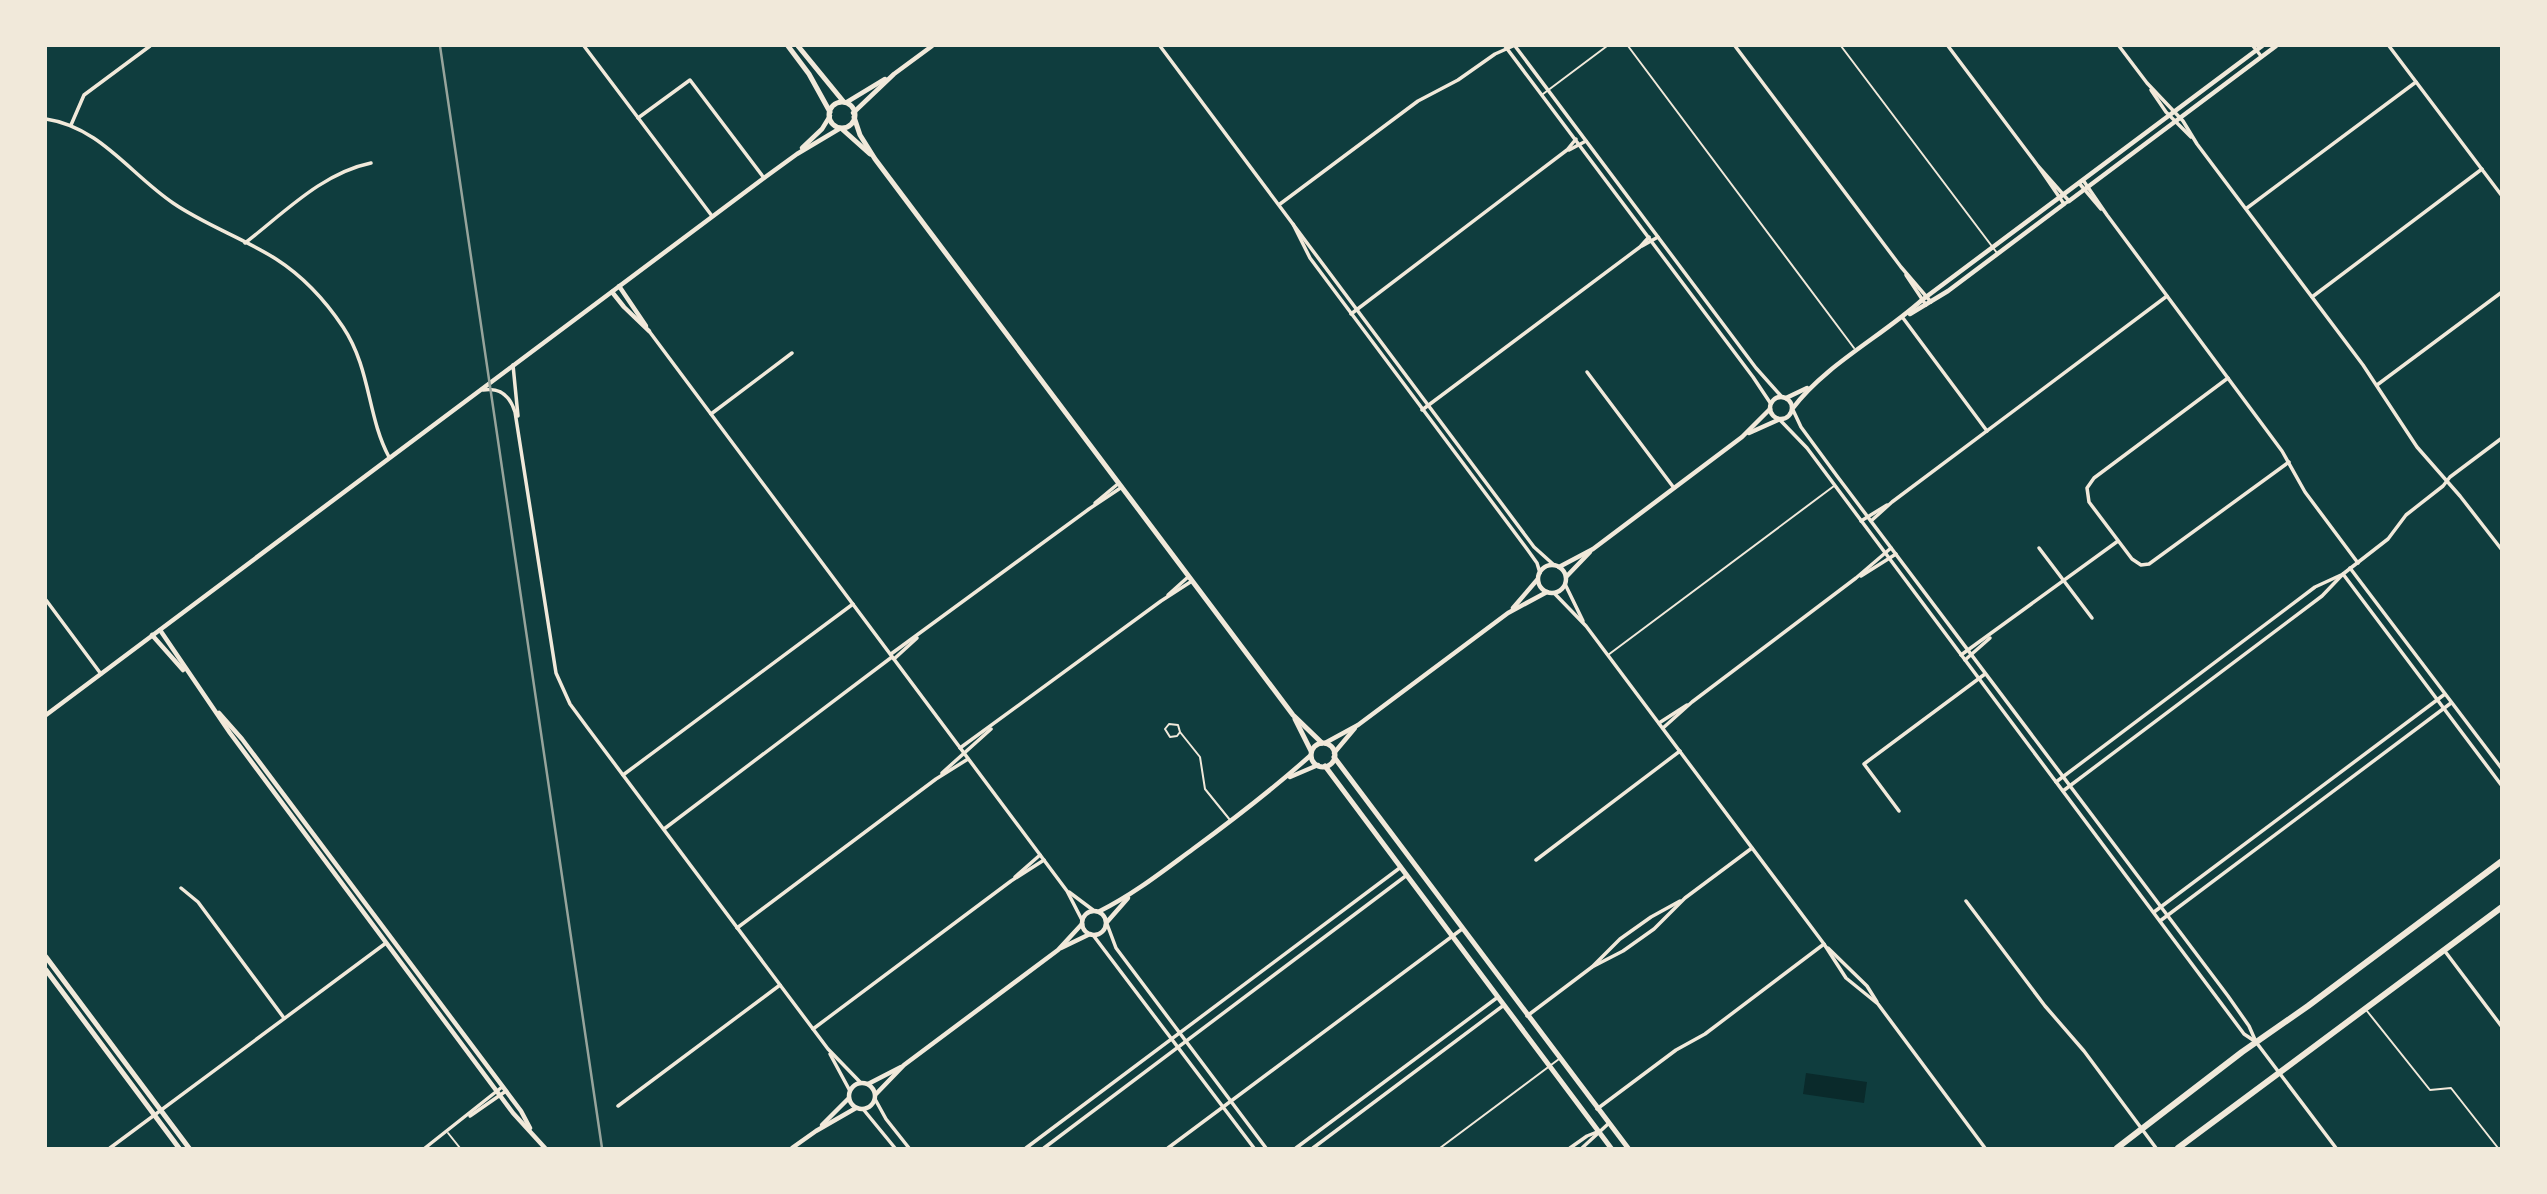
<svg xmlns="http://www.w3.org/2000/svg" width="2547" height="1194" font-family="Figtree,sans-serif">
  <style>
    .water { fill: #0a2a2b }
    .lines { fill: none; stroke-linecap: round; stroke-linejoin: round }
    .service { stroke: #f1e9da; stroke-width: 2 }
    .minor { stroke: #f1e9da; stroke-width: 3.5 }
    .tertiary { stroke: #f1e9da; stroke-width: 4.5 }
    .secondary { stroke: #f1e9da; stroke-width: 5 }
    .trunk { stroke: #f1e9da; stroke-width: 6 }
    .rail { stroke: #97a49c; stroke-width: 2.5 }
  </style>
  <rect width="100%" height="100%" fill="#0f3d3e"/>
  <path class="water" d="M 1806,1073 L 1867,1082 L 1864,1103 L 1803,1094 Z"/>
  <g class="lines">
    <g class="service">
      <path d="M 1628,46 L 1854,348"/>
      <path d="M 1841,46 L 1997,253"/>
      <path d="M 1543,94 L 1607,46"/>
      <path d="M 1608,655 L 1834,486"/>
      <path d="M 1180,732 L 1177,736 L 1170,737 L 1165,729 L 1169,724 L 1178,725 L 1180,732 L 1200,757 L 1205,789 L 1230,820"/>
      <path d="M 2367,1011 L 2430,1090 L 2451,1088 L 2498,1148"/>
      <path d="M 448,1133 L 460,1148"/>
      <path d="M 1440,1148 L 1559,1059"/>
    </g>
    <g class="minor">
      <path d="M 584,46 L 712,216"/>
      <path d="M 1160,46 L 1534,547 L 1554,565"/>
      <path d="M 1505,46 L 1753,377 L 1771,404"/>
      <path d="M 1515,46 L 1756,368 L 1782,397"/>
      <path d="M 1735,46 L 1901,267 L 1931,302"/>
      <path d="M 1948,46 L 2038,166 L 2069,201 L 2064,204 L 2038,166"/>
      <path d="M 2119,46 L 2147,83 L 2183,121 L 2197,144 L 2363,365 L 2417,447 L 2460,496 L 2502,550"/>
      <path d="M 2253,46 L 2261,56"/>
      <path d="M 2389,46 L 2502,196"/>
      <path d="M 2151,90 L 2166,112 L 2191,137"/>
      <path d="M 638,118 L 690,80 L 764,178"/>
      <path d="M 46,119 C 100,127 130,174 173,203 C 205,225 243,238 276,259 C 304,277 325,300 343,327 C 371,369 367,416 389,457"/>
      <path d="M 71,125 L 84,95 L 150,46"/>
      <path d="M 1569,150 L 1586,141"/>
      <path d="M 2083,180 L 2107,215 L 2282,451 L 2305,492 L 2358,563"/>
      <path d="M 2079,183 L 2101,209"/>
      <path d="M 1280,204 L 1418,101 L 1458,80 L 1495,54 L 1513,46"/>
      <path d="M 2247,208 L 2416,82"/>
      <path d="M 1293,224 L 1310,258 L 1527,549 L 1537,563 L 1540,573"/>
      <path d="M 245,243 C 284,213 322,173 371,163"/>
      <path d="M 1642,246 L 1658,237"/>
      <path d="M 1906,275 L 1926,305"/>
      <path d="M 2312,297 L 2482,169"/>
      <path d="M 1351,314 L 1567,150 L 1576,139"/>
      <path d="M 1903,318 L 1987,431"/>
      <path d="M 649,331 L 1067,891 L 1082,920"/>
      <path d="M 513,365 L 518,416"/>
      <path d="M 1587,372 L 1674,488"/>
      <path d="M 2228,378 L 2094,478 L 2087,488 L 2089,502 L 2132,559 L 2141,565 L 2149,564 L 2289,462"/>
      <path d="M 2377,385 L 2502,292"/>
      <path d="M 483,390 C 500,387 510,396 515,412 L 556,673 L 570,704 L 587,727 L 828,1049 L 861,1083"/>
      <path d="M 1422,410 L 1640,247 L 1649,237"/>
      <path d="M 1793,410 L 1801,427 L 1837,476 L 2228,996 L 2249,1026 L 2256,1042 L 2336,1148"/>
      <path d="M 711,414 L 792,353"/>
      <path d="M 1780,420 L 1807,448 L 2244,1034 L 2256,1042"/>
      <path d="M 1095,503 L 1119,483"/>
      <path d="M 1861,521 L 1887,505"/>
      <path d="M 1871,521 L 1892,502 L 2167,296"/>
      <path d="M 2039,548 L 2092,618"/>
      <path d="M 2350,568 L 2502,769"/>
      <path d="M 2343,574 L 2502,786"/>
      <path d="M 1861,576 L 1896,554"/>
      <path d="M 1565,584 L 1583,621"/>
      <path d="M 1554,593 L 1586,626 L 1824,944 L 1846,978 L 1878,1004 L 1985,1148"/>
      <path d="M 1168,595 L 1188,577"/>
      <path d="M 46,600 L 101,674"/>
      <path d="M 891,654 L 1089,509 L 1122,487"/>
      <path d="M 1961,655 L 2118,541"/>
      <path d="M 894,659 L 917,638"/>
      <path d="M 1965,660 L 1990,638"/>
      <path d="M 1659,723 L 1687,705"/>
      <path d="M 1663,728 L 1692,702 L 1856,578 L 1891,548"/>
      <path d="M 960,748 L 1161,601 L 1192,581"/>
      <path d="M 942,773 L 991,729"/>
      <path d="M 623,775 L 853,604"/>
      <path d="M 2056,782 L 2315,587 L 2341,575"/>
      <path d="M 2063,791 L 2322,596 L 2343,574 L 2388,539 L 2406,515 L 2443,486 L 2450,477 L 2502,438"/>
      <path d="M 1899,811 L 1864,764 L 1985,674"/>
      <path d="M 664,829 L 892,657"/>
      <path d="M 1536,860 L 1680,751"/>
      <path d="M 1015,877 L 1040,855"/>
      <path d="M 181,888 L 198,902 L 284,1018"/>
      <path d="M 1069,892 L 1093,910"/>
      <path d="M 1966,901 L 2045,1006 L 2084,1051 L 2156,1148"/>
      <path d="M 2154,912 L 2445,694"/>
      <path d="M 2160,921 L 2451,703"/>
      <path d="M 1107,924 L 1116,948 L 1266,1148"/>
      <path d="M 737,928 L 936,779 L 968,759"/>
      <path d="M 1093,935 L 1254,1148"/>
      <path d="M 1828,948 L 1867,986 L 1877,1002"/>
      <path d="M 2444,950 L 2502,1027"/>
      <path d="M 1592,967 L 1623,951 L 1654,929 L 1685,898 L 1752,848"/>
      <path d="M 1527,1016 L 1592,967 L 1620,939 L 1651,917 L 1680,901"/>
      <path d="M 813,1029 L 1011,881 L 1044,860"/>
      <path d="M 830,1054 L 850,1091"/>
      <path d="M 875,1099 L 886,1119 L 909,1148"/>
      <path d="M 618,1106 L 780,985"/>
      <path d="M 863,1109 L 895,1148"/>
      <path d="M 1597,1109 L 1676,1050 L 1705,1034 L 1824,944"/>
      <path d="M 470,1116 L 506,1091"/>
      <path d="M 110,1148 L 386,943"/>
      <path d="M 425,1148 L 502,1087"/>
      <path d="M 1026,1148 L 1401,867"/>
      <path d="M 1044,1148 L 1407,875"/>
      <path d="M 1168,1148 L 1462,929"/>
      <path d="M 1296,1148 L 1498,997"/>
      <path d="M 1313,1148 L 1504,1005"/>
      <path d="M 1570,1148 L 1587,1136 L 1597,1132"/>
      <path d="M 1582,1148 L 1608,1124"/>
    </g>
    <g class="tertiary">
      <path d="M 847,102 L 885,79"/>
      <path d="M 853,113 L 894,74 L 932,46"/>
      <path d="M 802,148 L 822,129 L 830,116"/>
      <path d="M 2069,201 L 2276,46"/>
      <path d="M 619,286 L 646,326"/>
      <path d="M 612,292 L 624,307 L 649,331"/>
      <path d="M 1910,314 L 1948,291 L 2064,204"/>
      <circle cx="1781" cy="408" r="11"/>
      <path d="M 1786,398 L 1807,388"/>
      <path d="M 1793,408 C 1824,366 1882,336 1922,300 L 2262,46"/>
      <path d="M 1749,433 L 1778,420"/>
      <circle cx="1552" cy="579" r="14"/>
      <path d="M 1559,567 L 1593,549 L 1742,437 L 1770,409"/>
      <path d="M 1566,577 L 1590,552"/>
      <path d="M 1513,608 L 1537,580"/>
      <path d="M 160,630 L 230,733 L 513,1113 L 545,1148"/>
      <path d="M 152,635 L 183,670"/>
      <path d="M 219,713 L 242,739 L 521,1111 L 530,1128"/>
      <path d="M 46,715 L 764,178 L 797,154 L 839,129"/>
      <path d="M 1325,743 L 1358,725 L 1508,613 L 1547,592"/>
      <path d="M 1334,753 L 1355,728"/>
      <path d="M 1290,777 L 1318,765"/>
      <circle cx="1094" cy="923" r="12"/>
      <path d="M 1100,911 C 1134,894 1163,871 1193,849 C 1234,819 1273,789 1311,755"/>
      <path d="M 1107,922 L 1128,898"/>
      <path d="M 1061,948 L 1090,934"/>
      <circle cx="862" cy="1096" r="13"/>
      <path d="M 868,1084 L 901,1067"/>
      <path d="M 876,1094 L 904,1065 L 1058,950 L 1082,924"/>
      <path d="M 822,1125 L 849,1098"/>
      <path d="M 792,1148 L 816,1131 L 856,1108"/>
    </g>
    <g class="secondary">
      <path d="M 788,46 L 809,74 L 830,112"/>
      <path d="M 798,46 L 843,101"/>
      <circle cx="842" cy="115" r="13"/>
      <path d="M 854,117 L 860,135 L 875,159 L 1293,715 L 1322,743"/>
      <path d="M 842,129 L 870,154"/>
      <path d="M 1295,719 L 1311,751"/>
      <circle cx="1323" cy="755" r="12"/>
      <path d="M 1334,757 L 1628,1148"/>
      <path d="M 1325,766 L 1611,1148"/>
      <path d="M 46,957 L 189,1148"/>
      <path d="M 46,970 L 179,1148"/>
    </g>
    <g class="trunk">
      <path d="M 2117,1148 L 2242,1052 L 2308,1006 L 2502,861"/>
      <path d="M 2178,1148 L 2502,907"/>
    </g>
    <path class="rail" d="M 440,46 L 602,1148"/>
  </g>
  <rect width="2547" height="1194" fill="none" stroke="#f1e9da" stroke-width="94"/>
</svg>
